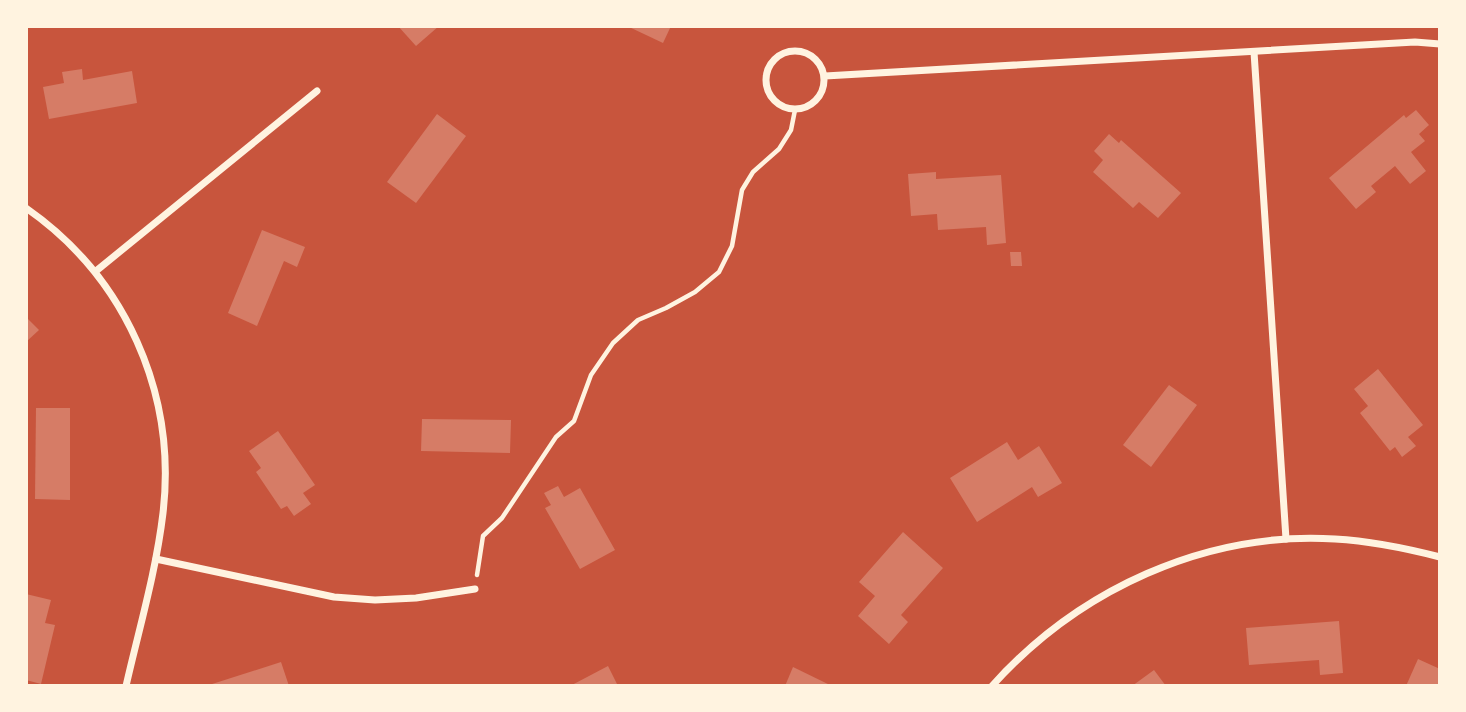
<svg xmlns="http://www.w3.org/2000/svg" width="1466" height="712" font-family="'Public Sans',sans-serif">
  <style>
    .building { fill: #d67c66 }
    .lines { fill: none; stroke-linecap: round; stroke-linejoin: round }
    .path { stroke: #fff3e0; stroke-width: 4.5 }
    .minor { stroke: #fff3e0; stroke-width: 7 }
  </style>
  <rect width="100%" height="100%" fill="#c8553d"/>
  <g class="building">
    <path d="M 398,26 L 439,26 L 416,46 Z"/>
    <path d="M 627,26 L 671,26 L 663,43 Z"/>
    <path d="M 82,69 L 83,80 L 132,71 L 137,103 L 49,119 L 43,87 L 64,83 L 62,72 Z"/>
    <path d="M 1416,110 L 1429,125 L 1419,134 L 1425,141 L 1411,152 L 1426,171 L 1410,184 L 1395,166 L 1371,186 L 1376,192 L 1356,209 L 1329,178 L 1404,115 L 1406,118 Z"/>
    <path d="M 437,114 L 466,136 L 416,203 L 387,182 Z"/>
    <path d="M 1109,134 L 1119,143 L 1121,140 L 1181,193 L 1158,218 L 1139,202 L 1133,208 L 1093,172 L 1103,160 L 1094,151 Z"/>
    <path d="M 936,172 L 936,179 L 1001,175 L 1006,243 L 987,245 L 986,227 L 938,230 L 937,214 L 911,216 L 908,174 Z"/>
    <path d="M 262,230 L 305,247 L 297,267 L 284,261 L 257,326 L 228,313 Z"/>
    <path d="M 1010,252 L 1021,252 L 1022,266 L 1011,266 Z"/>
    <path d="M 26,317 L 39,330 L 26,342 Z"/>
    <path d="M 1378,369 L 1423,425 L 1408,437 L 1416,446 L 1402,457 L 1395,447 L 1390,451 L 1360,413 L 1368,406 L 1354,389 Z"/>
    <path d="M 1169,385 L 1197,405 L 1151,467 L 1123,445 Z"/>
    <path d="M 36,408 L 70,408 L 70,500 L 35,499 Z"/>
    <path d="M 422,419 L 511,420 L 510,453 L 421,451 Z"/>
    <path d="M 278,431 L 315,485 L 303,493 L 311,504 L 294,516 L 287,506 L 281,509 L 256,472 L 261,468 L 249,451 Z"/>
    <path d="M 1007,442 L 1018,460 L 1039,446 L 1062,483 L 1038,497 L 1032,487 L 977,522 L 950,478 Z"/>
    <path d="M 558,486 L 564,497 L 580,488 L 615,550 L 580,569 L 545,508 L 551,505 L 544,493 Z"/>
    <path d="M 903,532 L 943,568 L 901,615 L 908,622 L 889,644 L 858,616 L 875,596 L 859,582 Z"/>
    <path d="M 26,594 L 51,600 L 45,623 L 55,625 L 41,684 L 26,680 Z"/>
    <path d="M 1339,621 L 1343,673 L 1320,675 L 1319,660 L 1249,665 L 1246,628 Z"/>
    <path d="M 1418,659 L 1440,669 L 1440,686 L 1406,686 Z"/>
    <path d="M 281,662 L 289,686 L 209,686 L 209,685 Z"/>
    <path d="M 608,666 L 618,686 L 570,686 Z"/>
    <path d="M 793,667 L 832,686 L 785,686 Z"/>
    <path d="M 1154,670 L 1166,686 L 1132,686 Z"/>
  </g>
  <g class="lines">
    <path class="path" d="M 477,575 L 483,536 L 502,518 L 556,437 L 574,421 L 591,375 L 613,343 L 638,320 L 666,308 L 695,292 L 719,272 L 732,246 L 742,190 L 753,172 L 779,149 L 791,130 L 795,110"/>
    <g class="minor">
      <circle cx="795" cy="80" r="29"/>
      <path d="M 1254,52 L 1286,539"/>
      <path d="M 825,76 L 1415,42 L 1440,44"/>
      <path d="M 26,208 C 125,277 177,393 163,513 C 156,572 139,629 126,686"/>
      <path d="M 96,271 L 317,91"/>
      <path d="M 156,559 L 334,597 L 375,600 L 416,598 L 475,589"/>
      <path d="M 992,686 C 1078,590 1205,531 1335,539 C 1371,541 1405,548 1440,557"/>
    </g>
  </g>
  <rect width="1466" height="712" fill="none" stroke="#fff3e0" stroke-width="56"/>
</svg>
